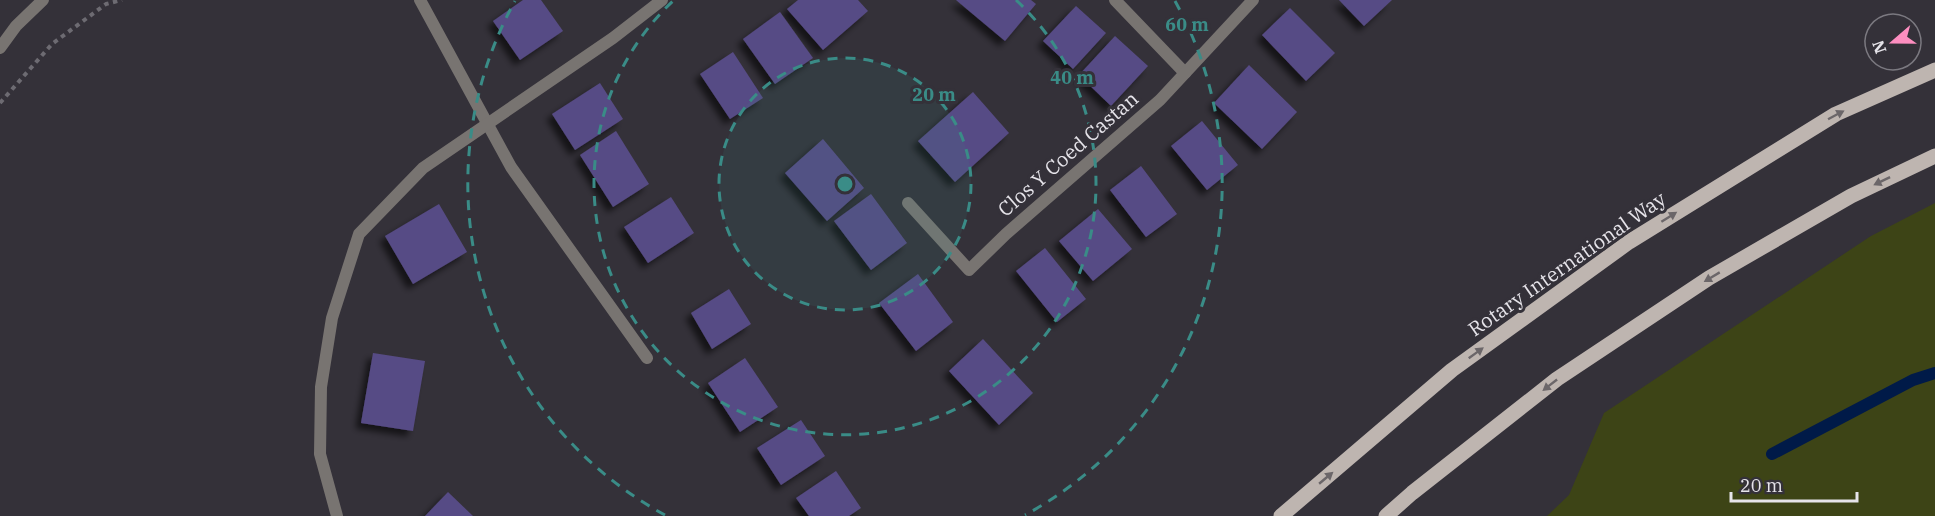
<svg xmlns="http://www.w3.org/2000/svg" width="1935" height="516" font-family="'IBM Plex Serif',serif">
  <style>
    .green { fill: #3d4416 }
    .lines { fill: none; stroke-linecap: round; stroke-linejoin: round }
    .stream { stroke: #001a48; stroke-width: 12 }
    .building { fill: #574b85; filter: url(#shadow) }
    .path { stroke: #6d6b72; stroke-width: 4; stroke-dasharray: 4.5 4.5; stroke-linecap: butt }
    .minor { stroke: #787471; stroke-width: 12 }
    .primary { stroke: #beb5b0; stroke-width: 15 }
    .oneway { fill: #6b6669 }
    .ring { fill: none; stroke: #3a8c87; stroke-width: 3; stroke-dasharray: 10 8 }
    .labels { text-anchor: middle; stroke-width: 6; stroke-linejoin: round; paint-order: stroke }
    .street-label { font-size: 20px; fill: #e6e4ea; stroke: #343139 }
    .centre { fill: #3a8c87; stroke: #343139; stroke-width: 3 }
    .ring-label { font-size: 18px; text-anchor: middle; font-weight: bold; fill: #3a8c87; stroke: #343139; stroke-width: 6; stroke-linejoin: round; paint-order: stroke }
  </style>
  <defs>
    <filter id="shadow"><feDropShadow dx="-5.5" dy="5.5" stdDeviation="3" flood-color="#0009"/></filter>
  </defs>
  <rect width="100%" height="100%" fill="#343139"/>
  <path class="green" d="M 1935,203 L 1935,516 L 1547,516 L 1569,495 L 1604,413 L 1871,236 Z"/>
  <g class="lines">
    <path class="stream" d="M 1772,454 L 1913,380 L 1935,373"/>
  </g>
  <g class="building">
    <path d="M 523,0 L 541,0 L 563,31 L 520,60 L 493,21 Z"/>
    <path d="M 798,0 L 858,0 L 868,11 L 823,50 L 787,9 Z"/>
    <path d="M 956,0 L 1031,0 L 1036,4 L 1005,41 Z"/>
    <path d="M 1339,0 L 1392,0 L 1364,26 Z"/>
    <path d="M 1076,6 L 1106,33 L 1073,69 L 1043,41 Z"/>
    <path d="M 1290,8 L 1335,53 L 1306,81 L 1262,35 Z"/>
    <path d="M 780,12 L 813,58 L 775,84 L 743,39 Z"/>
    <path d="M 1115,36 L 1148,66 L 1111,106 L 1079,75 Z"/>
    <path d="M 733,52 L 763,98 L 730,119 L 700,74 Z"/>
    <path d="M 1249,65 L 1297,112 L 1262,149 L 1214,103 Z"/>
    <path d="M 600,83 L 623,119 L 575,150 L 552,114 Z"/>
    <path d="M 973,92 L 1009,133 L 955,182 L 918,141 Z"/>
    <path d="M 1202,121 L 1238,165 L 1207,190 L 1171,146 Z"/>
    <path d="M 616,131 L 649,184 L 613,207 L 580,155 Z"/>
    <path d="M 823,139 L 864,188 L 827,221 L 785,173 Z"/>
    <path d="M 1141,166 L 1177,214 L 1146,237 L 1110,190 Z"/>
    <path d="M 871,194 L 907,243 L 871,270 L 834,221 Z"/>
    <path d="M 671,197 L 694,233 L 648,263 L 624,227 Z"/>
    <path d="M 439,204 L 467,252 L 413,284 L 385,236 Z"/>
    <path d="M 1098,209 L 1132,249 L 1093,281 L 1059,241 Z"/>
    <path d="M 1045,248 L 1086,299 L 1057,322 L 1016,271 Z"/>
    <path d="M 918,274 L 953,322 L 916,351 L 879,303 Z"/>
    <path d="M 729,289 L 751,324 L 712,349 L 691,313 Z"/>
    <path d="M 983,339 L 1033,393 L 999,425 L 949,371 Z"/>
    <path d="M 373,353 L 425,361 L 413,431 L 361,423 Z"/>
    <path d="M 745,358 L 778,407 L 740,432 L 708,383 Z"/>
    <path d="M 801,420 L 825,456 L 781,485 L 757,448 Z"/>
    <path d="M 836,471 L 861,508 L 849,516 L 809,516 L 796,498 Z"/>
    <path d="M 448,492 L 473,516 L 425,516 Z"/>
  </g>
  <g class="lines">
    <path class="path" d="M 0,103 L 52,44 L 106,4 L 122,0"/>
    <g class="minor">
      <path d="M 420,0 L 511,167 L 647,358"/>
      <path d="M 1115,0 L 1185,73"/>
      <path d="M 0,48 L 16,26 L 43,0"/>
      <path d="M 908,203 L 969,270 L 1006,234 L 1160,100 L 1253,0"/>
      <path d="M 337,516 L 320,454 L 321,387 L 332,318 L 359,234 L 423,168 L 613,38 L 662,0"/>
    </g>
    <g class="primary">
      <path d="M 1281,516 L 1452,370 L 1629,242 L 1836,114 L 1935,70"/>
      <path d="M 1386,516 L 1412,493 L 1557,379 L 1709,278 L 1851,196 L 1935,156"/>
    </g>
  </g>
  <defs><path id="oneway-solid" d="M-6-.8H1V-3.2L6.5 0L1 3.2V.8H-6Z" transform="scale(1.5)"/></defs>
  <g class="oneway">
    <use href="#oneway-solid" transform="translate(1836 115) rotate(-28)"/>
    <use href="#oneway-solid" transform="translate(1882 181) rotate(154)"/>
    <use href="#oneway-solid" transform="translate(1669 217) rotate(-32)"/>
    <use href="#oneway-solid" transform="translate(1712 277) rotate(149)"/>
    <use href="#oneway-solid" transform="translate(1476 353) rotate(-36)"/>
    <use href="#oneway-solid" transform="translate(1550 385) rotate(142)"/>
    <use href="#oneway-solid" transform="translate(1326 478) rotate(-40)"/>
  </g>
  <circle cx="845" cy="184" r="126" fill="#3a8c87" fill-opacity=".12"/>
  <g class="ring">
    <circle cx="845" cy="184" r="126"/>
    <path d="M1016 0A251 251 0 1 1 674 0"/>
    <path d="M665 515A377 377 0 0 1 515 1M1175 1A377 377 0 0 1 1025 515"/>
  </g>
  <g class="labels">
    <g class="street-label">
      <text transform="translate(1068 154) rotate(-41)" y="7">Clos Y Coed Castan</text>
      <text transform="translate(1567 264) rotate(-35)" y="7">Rotary International Way</text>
    </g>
  </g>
  <circle cx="845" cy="184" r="9" class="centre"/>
  <g class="ring-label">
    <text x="1187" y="31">60 m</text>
    <text x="1072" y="84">40 m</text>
    <text x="934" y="101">20 m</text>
  </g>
  <g transform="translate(1893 42) rotate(250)"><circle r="28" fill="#343139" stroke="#7b7980" stroke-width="1.5"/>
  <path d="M0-4.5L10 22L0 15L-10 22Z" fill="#fd8ec0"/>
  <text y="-9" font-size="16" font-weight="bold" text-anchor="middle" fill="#e6e4ea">N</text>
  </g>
  <path d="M1731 492v9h126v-9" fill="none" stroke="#e6e4ea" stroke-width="3"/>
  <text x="1740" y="492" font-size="18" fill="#e6e4ea" stroke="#343139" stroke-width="4.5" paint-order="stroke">20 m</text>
</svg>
